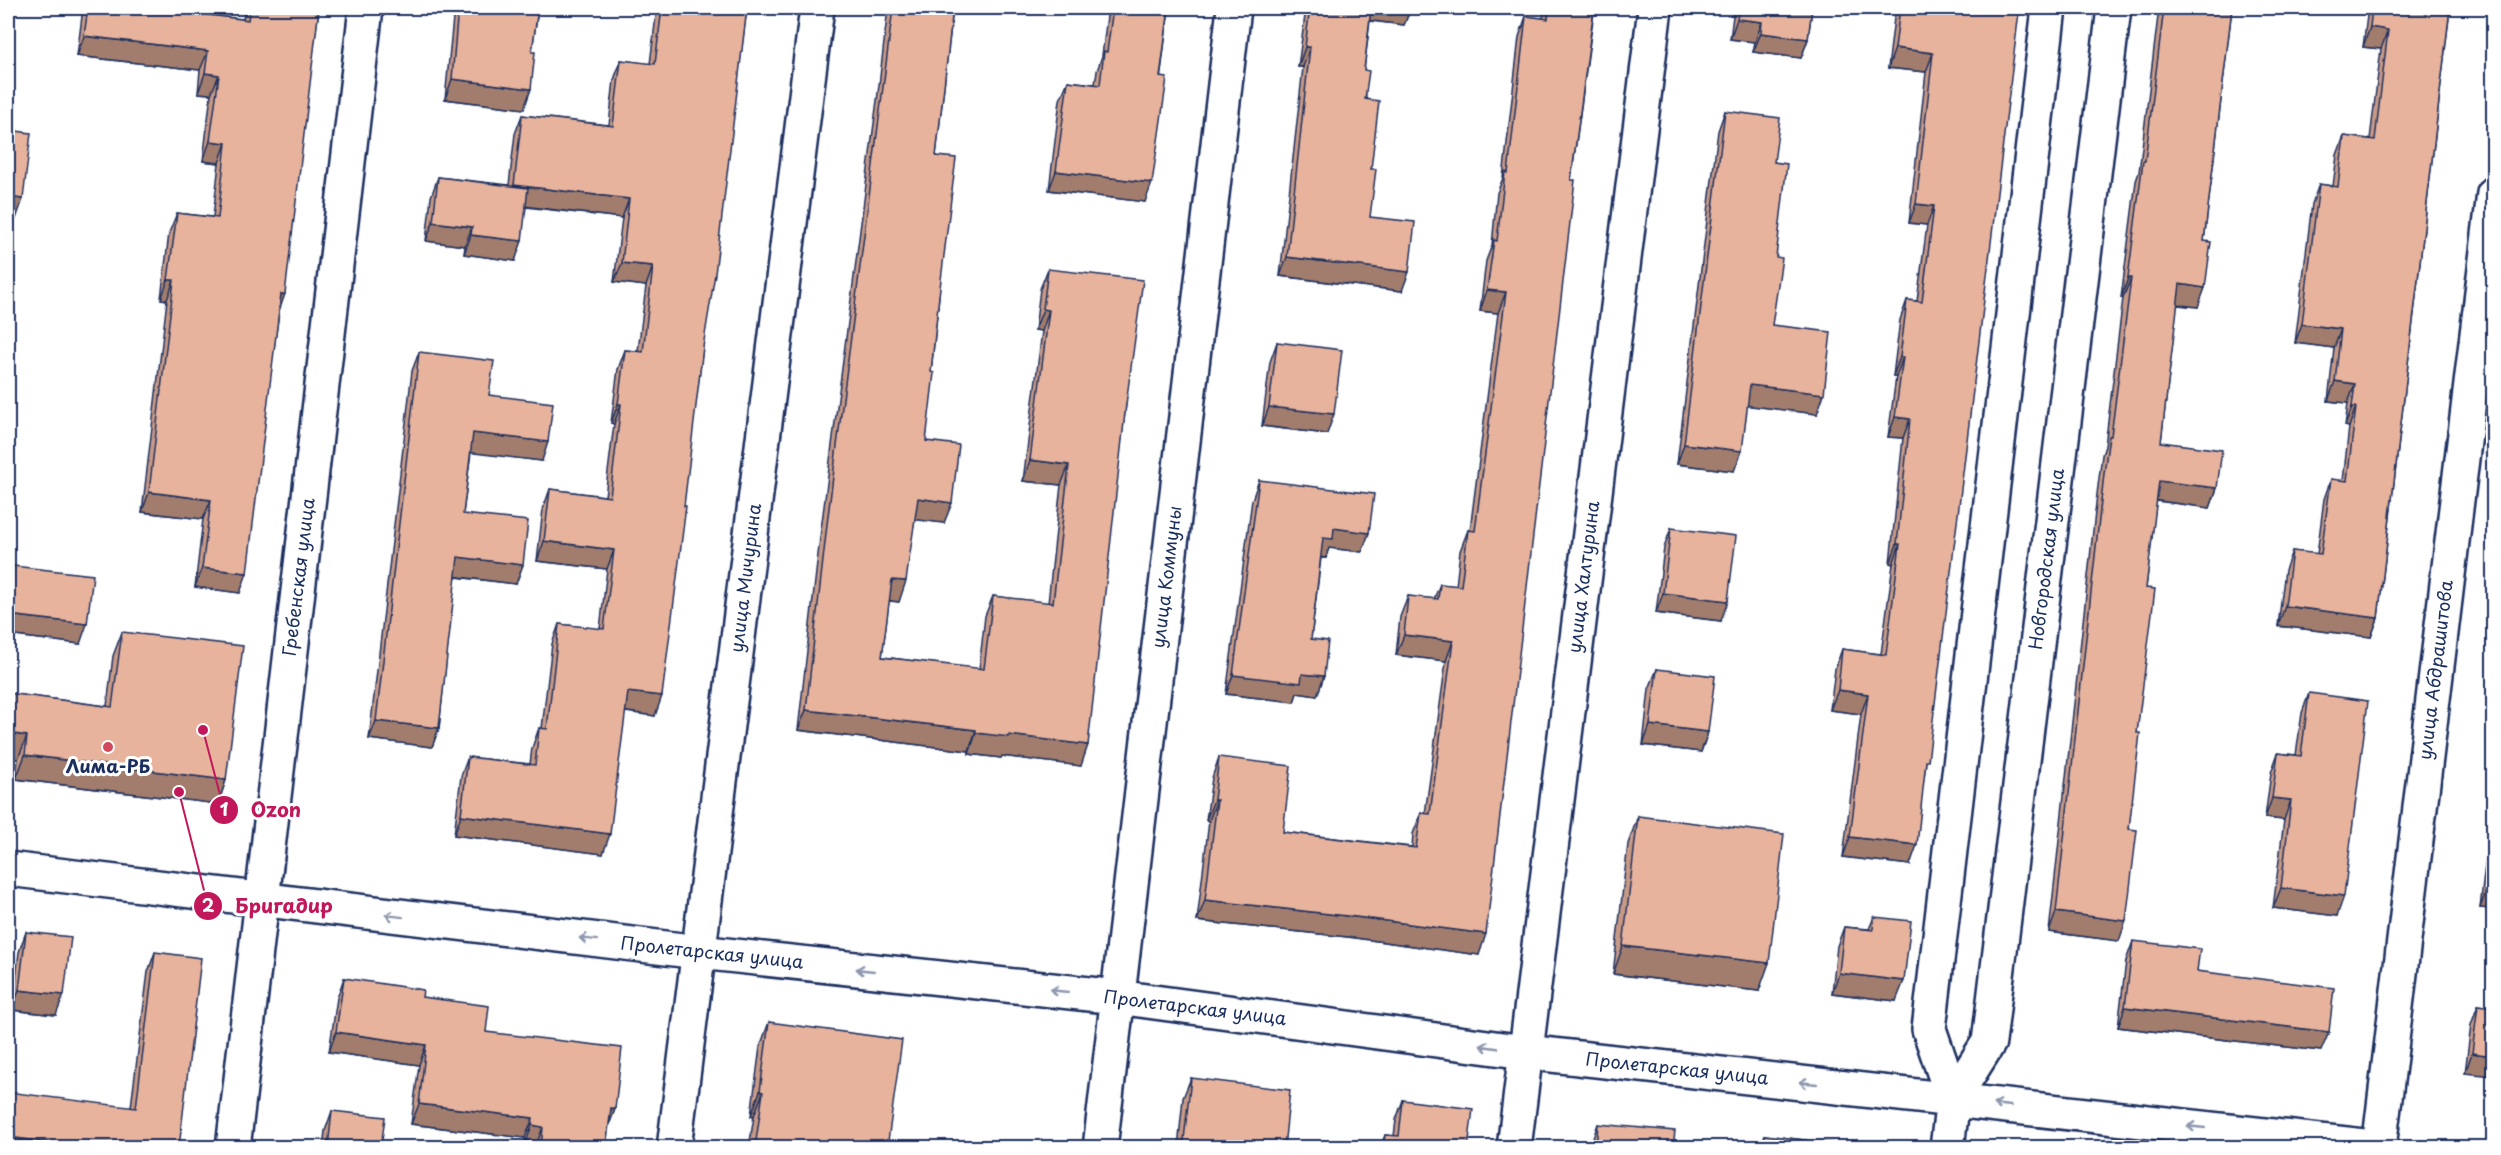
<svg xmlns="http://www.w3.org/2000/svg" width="2501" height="1155" font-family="'Playpen Sans',sans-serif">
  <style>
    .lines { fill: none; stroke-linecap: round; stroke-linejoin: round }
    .minor-casing { stroke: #1b2f5e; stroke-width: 38 }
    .secondary-casing { stroke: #1b2f5e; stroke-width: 38 }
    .minor { stroke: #fff; stroke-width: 33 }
    .secondary { stroke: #fff; stroke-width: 33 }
    .wall { fill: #c89a86; stroke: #1b2f5e; stroke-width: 1.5 }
    .shaded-wall { fill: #a27d6d; stroke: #1b2f5e; stroke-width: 1.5 }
    .building { fill: #e8b39c; stroke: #1b2f5e; stroke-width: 1.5 }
    .oneway { stroke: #8d97ae }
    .poi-dot { fill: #d1495b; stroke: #fff; stroke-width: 2 }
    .labels { text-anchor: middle; stroke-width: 6; stroke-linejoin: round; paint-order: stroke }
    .street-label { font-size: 18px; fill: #1b2f5e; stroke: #fff }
    .poi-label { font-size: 18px; font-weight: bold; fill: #1b2f5e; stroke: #fff }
    .leader { fill: none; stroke: #c2185b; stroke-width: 2 }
    .callout-dot { fill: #c2185b; stroke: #fff; stroke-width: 2 }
    .mark-label { font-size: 18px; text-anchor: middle; font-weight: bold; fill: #fff }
    .callout-label { font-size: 20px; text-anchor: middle; font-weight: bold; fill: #c2185b; stroke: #fff; stroke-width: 6; stroke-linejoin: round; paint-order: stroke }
  </style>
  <rect width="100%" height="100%" fill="#fff"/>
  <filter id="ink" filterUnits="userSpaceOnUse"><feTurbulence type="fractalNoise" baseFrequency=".0167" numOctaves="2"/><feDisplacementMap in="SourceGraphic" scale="12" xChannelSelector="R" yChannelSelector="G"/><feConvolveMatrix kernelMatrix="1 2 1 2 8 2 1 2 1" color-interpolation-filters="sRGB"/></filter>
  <g filter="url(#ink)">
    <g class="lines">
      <defs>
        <g id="minor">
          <path d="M 1953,1099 L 1929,1029 L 2049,8"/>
          <path d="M 233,1148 L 366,8"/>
          <path d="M 674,1148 L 817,8"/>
          <path d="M 1100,1148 L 1234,8"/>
          <path d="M 1514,1148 L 1655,8"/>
          <path d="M 1947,1148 L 1953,1099 L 1989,1042 L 2114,8"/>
          <path d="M 2379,1148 L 2494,193"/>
        </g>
        <path id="secondary" d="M 8,869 L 699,952 L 1117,997 L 1525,1052 L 2382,1148"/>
      </defs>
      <use href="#minor" class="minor-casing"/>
      <use href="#secondary" class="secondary-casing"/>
      <use href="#minor" class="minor"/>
      <use href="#secondary" class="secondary"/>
    </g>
    <g class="wall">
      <path d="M 83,8 L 161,8 L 161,9 L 243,19 L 245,8 L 319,8 L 279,312 L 240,593 L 195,587 L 203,519 L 142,512 L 167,300 L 161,299 L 169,233 L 177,213 L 213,217 L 219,163 L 203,161 L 211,94 L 198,93 L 200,70 L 77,56 Z"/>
      <path d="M 454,8 L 538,8 L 524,109 L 445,99 Z"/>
      <path d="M 657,8 L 747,8 L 655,716 L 625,712 L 603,854 L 454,835 L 461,776 L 468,757 L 530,764 L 532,748 L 539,728 L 542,728 L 552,644 L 559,624 L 600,629 L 607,569 L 537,561 L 543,509 L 550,489 L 605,496 L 614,424 L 611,423 L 618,369 L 625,350 L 638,351 L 646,286 L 614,282 L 622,218 L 526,207 L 515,261 L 464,254 L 465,246 L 426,241 L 431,197 L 438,177 L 509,185 L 515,134 L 522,115 L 609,125 L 614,80 L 621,60 L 650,64 Z"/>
      <path d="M 888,8 L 953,8 L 936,156 L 939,296 L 931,372 L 926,441 L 944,523 L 915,519 L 899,602 L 889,601 L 882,657 L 979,669 L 985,616 L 993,596 L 1048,603 L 1061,485 L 1023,481 L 1042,331 L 1035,330 L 1040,289 L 1048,269 L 1126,404 L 1081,766 L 1002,756 L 1001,758 L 969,754 L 969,751 L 798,730 L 820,537 L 879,85 Z"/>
      <path d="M 1108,8 L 1169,8 L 1145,202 L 1049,190 L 1060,100 L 1068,81 L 1095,84 L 1097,71 L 1102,56 Z"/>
      <path d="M 1306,8 L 1411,8 L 1404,25 L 1370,21 L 1364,70 L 1371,169 L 1370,217 L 1402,291 L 1280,276 L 1303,67 L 1298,67 Z"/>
      <path d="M 1544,8 L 1595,8 L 1594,12 L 1571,180 L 1479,955 L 1348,937 L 1197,921 L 1209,821 L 1206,820 L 1212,778 L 1219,757 L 1283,832 L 1412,847 L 1413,834 L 1421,813 L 1425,814 L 1446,661 L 1396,655 L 1400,617 L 1408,596 L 1434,599 L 1440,584 L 1456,586 L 1460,551 L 1468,530 L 1470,530 L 1498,313 L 1480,311 L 1486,261 L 1492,245 L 1497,193 L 1503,178 L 1519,37 L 1526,16 L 1543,18 Z"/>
      <path d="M 1734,8 L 1812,8 L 1808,39 L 1801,58 L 1753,52 L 1755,42 L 1730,39 Z"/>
      <path d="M 1898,8 L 2008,8 L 1925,770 L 1910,865 L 1843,857 L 1861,714 L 1830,710 L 1835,669 L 1842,649 L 1881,654 L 1893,564 L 1890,563 L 1903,438 L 1888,437 L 1896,377 L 1893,376 L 1900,320 L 1907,300 L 1917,301 L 1927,225 L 1909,223 L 1926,72 L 1888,68 L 1894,18 Z"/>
      <path d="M 2159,8 L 2232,8 L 2204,241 L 2198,307 L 2177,305 L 2161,442 L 2217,488 L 2210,508 L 2156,501 L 2146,588 L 2137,733 L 2119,941 L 2049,932 L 2097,494 L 2102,455 L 2105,446 L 2123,298 L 2121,298 L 2136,181 L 2139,172 Z"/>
      <path d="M 2368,8 L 2450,8 L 2378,618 L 2371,637 L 2278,626 L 2285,570 L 2292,551 L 2317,554 L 2324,499 L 2331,479 L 2343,481 L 2349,427 L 2345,426 L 2348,403 L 2328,401 L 2334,348 L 2295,343 L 2312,204 L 2319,184 L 2333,186 L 2337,155 L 2344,136 L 2370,139 L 2381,49 L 2363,47 Z"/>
      <path d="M 1725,111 L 1774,162 L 1776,257 L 1772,325 L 1817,414 L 1747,405 L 1734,471 L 1677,464 L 1718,131 Z"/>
      <path d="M 1277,342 L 1327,434 L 1262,426 L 1270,362 Z"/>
      <path d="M 419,352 L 489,395 L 542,461 L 471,452 L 463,514 L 516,584 L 455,577 L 439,728 L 432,747 L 369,739 L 412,371 Z"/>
      <path d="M 1259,480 L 1362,552 L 1329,548 L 1326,558 L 1321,558 L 1311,639 L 1324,676 L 1317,696 L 1297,693 L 1294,702 L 1226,694 L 1252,500 Z"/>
      <path d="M 1671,528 L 1721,621 L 1656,613 L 1664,548 Z"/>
      <path d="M 13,566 L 80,644 L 8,635 L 8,581 Z"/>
      <path d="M 122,632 L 226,780 L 218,804 L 16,779 L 18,759 L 8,758 L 8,693 L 107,706 L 113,656 Z"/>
      <path d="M 1657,669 L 1708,732 L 1701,752 L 1643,745 L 1649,689 Z"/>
      <path d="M 2309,693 L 2337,916 L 2273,908 L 2284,820 L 2265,818 L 2271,773 L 2278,753 L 2296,755 L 2302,713 Z"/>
      <path d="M 1638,816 L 1759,991 L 1613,974 L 1628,844 Z"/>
      <path d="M 2493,838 L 2493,909 L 2480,908 L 2486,857 Z"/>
      <path d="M 1874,917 L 1896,1001 L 1832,993 L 1837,946 L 1844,927 L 1869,929 Z"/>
      <path d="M 26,932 L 56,1015 L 12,1010 L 19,952 Z"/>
      <path d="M 2133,941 L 2197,971 L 2321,1051 L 2118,1027 L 2126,961 Z"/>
      <path d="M 155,952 L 179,1148 L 131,1107 L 148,972 Z"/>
      <path d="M 344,978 L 422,997 L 486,1032 L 615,1109 L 608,1127 L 606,1148 L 536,1148 L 536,1146 L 525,1145 L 525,1138 L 411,1124 L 419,1065 L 329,1052 L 337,998 Z"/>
      <path d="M 2478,1005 L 2493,1007 L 2465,1073 L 2471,1025 Z"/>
      <path d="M 769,1022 L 887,1148 L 749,1148 L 754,1116 L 751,1116 L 760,1047 Z"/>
      <path d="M 1191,1078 L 1284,1148 L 1178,1148 L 1183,1098 Z"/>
      <path d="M 1403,1100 L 1468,1148 L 1380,1148 L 1385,1135 L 1394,1136 L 1396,1120 Z"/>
      <path d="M 332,1111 L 381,1148 L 323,1148 L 325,1131 Z"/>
      <path d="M 1598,1124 L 1673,1148 L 1590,1148 L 1591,1144 Z"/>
      <path d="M 1765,1135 L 1866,1148 L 1760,1148 Z"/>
    </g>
    <g class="shaded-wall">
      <path d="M 1370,8 L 1411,8 L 1404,25 L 1365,20 Z"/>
      <path d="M 1737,19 L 1762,22 L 1755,42 L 1730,39 Z"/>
      <path d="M 2370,27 L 2388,30 L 2381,49 L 2363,47 Z"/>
      <path d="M 1761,33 L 1808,39 L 1801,58 L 1753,52 Z"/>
      <path d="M 84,36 L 208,51 L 200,70 L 77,56 Z"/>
      <path d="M 1305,47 L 1310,47 L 1303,67 L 1298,67 Z"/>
      <path d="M 1895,48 L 1933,53 L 1926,72 L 1888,68 Z"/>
      <path d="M 205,73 L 219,75 L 211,94 L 198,93 Z"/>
      <path d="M 452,79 L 531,89 L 524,109 L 445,99 Z"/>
      <path d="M 210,141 L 226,143 L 219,163 L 203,161 Z"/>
      <path d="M 1056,171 L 1152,183 L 1145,202 L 1049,190 Z"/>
      <path d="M 514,185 L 629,199 L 622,218 L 507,204 Z"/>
      <path d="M 8,197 L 23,199 L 16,219 L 8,218 Z"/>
      <path d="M 1916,204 L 1934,206 L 1927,225 L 1909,223 Z"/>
      <path d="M 433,222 L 472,227 L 465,246 L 426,241 Z"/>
      <path d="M 471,235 L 522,241 L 515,261 L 464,254 Z"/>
      <path d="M 1287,257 L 1409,272 L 1402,291 L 1280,276 Z"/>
      <path d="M 622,263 L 653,266 L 646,286 L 614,282 Z"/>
      <path d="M 2128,278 L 2131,278 L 2123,298 L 2121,298 Z"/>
      <path d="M 168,280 L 174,280 L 167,300 L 161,299 Z"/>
      <path d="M 2180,284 L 2205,288 L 2198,307 L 2173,304 Z"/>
      <path d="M 1487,290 L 1506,292 L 1498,313 L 1480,311 Z"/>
      <path d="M 281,294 L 285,294 L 278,314 Z"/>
      <path d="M 1043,309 L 1049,310 L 1042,331 L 1035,330 Z"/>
      <path d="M 2302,324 L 2341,329 L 2334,348 L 2295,343 Z"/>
      <path d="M 1900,357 L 1903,357 L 1896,377 L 1893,376 Z"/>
      <path d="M 2335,381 L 2355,384 L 2348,403 L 2328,401 Z"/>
      <path d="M 1750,385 L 1824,394 L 1817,414 L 1743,405 Z"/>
      <path d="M 618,404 L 621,404 L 614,424 L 611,423 Z"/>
      <path d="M 1269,407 L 1334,414 L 1327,434 L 1262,426 Z"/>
      <path d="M 2352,407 L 2356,407 L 2349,427 L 2345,426 Z"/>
      <path d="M 1895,417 L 1910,419 L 1903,438 L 1888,437 Z"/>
      <path d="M 473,433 L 548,442 L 542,461 L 466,452 Z"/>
      <path d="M 1684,444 L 1742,451 L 1734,471 L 1677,464 Z"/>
      <path d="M 1030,460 L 1069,465 L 1061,485 L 1023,481 Z"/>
      <path d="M 2159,481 L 2217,488 L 2210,508 L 2152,500 Z"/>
      <path d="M 149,492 L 211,500 L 203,519 L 142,512 Z"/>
      <path d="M 918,498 L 952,503 L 944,523 L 910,519 Z"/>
      <path d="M 1334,528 L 1369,533 L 1362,552 L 1329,548 L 1326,558 L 1316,557 L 1323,538 Z"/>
      <path d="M 544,541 L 614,550 L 607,569 L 537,561 Z"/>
      <path d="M 1897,544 L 1900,544 L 1893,564 L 1890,563 Z"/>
      <path d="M 458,557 L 523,565 L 516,584 L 451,576 Z"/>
      <path d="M 202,568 L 247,573 L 240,593 L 195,587 Z"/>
      <path d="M 892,580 L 906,581 L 899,602 L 884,600 Z"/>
      <path d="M 1663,593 L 1728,601 L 1721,621 L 1656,613 Z"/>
      <path d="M 2285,606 L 2378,618 L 2371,637 L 2278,626 Z"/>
      <path d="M 8,615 L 87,624 L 80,644 L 8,635 Z"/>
      <path d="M 1404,635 L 1453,641 L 1446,661 L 1396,655 Z"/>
      <path d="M 1302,674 L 1324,676 L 1317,696 L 1297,693 L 1294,702 L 1226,694 L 1233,675 Z"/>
      <path d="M 1838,690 L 1868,694 L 1861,714 L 1830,710 Z"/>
      <path d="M 628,692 L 662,696 L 655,716 L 621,711 Z"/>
      <path d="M 806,710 L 976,730 L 969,751 L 798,730 Z"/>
      <path d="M 376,721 L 439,728 L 432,747 L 369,739 Z"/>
      <path d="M 1650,725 L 1708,732 L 1701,752 L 1643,745 Z"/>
      <path d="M 8,733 L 27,736 L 18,759 L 8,758 Z"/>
      <path d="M 976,733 L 1009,735 L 1088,745 L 1081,766 L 1002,756 L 1001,758 L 969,754 Z"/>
      <path d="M 25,755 L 226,780 L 218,804 L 16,779 Z"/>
      <path d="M 2272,798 L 2291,800 L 2284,820 L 2265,818 Z"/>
      <path d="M 1214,800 L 1217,800 L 1209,821 L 1206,820 Z"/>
      <path d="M 461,815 L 610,834 L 603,854 L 454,835 Z"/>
      <path d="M 1850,837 L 1917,845 L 1910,865 L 1843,857 Z"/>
      <path d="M 2281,888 L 2344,896 L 2337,916 L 2273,908 Z"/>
      <path d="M 2487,888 L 2493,889 L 2493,909 L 2480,908 Z"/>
      <path d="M 1205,900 L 1356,917 L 1486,934 L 1479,955 L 1348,937 L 1197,921 Z"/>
      <path d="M 2056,912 L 2126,921 L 2119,941 L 2049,932 Z"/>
      <path d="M 1623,946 L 1769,963 L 1759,991 L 1613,974 Z"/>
      <path d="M 1839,973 L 1904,981 L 1896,1001 L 1832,993 Z"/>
      <path d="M 19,990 L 64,995 L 56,1015 L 12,1010 Z"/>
      <path d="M 2125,1007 L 2329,1032 L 2321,1051 L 2118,1027 Z"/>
      <path d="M 336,1032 L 426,1045 L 419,1065 L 329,1052 Z"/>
      <path d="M 2472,1053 L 2493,1056 L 2493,1076 L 2465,1073 Z"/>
      <path d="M 760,1091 L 763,1092 L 754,1116 L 751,1116 Z"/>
      <path d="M 419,1104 L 533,1118 L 525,1138 L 411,1124 Z"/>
      <path d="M 611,1108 L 615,1109 L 608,1128 Z"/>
      <path d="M 532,1125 L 543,1127 L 536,1146 L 525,1145 Z"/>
      <path d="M 8,1137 L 93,1148 L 8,1148 Z"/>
    </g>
    <g class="building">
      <path d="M 88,8 L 161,8 L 161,9 L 248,20 L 250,8 L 319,8 L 285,294 L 281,294 L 247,573 L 202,568 L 211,500 L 149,492 L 174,280 L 168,280 L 177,213 L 218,218 L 226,143 L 210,141 L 219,75 L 205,73 L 208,51 L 84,36 Z"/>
      <path d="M 458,8 L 538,8 L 532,52 L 535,52 L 531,89 L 452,79 Z"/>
      <path d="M 662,8 L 747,8 L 715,274 L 703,347 L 684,506 L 686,506 L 662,696 L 628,692 L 610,834 L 461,815 L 468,757 L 535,765 L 539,728 L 547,729 L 559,624 L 604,629 L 614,550 L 544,541 L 550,489 L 610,497 L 621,404 L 618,404 L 625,350 L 643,352 L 653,266 L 622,263 L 629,199 L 514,185 L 522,115 L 613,126 L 621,60 L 655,64 Z"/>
      <path d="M 893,8 L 953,8 L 936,156 L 956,158 L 939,296 L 931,372 L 934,373 L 926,441 L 959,445 L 952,503 L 918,498 L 906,581 L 892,580 L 882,657 L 984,669 L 993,596 L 1053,603 L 1069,465 L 1030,460 L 1049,310 L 1043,309 L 1048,269 L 1143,280 L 1126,404 L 1088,745 L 1009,735 L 1009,737 L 976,733 L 976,730 L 806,710 L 828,516 L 886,64 Z"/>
      <path d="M 1113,8 L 1169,8 L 1160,77 L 1167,78 L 1152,183 L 1056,171 L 1068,81 L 1100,85 L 1104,51 L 1107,52 Z"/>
      <path d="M 1310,8 L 1371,8 L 1364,70 L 1369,71 L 1365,99 L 1379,101 L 1371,169 L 1376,169 L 1370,217 L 1415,222 L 1409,272 L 1287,257 L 1310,47 L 1305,47 Z"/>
      <path d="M 1549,8 L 1594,8 L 1571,180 L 1575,180 L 1486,934 L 1356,917 L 1205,900 L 1217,800 L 1214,800 L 1219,757 L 1291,766 L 1283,832 L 1416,848 L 1421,813 L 1430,814 L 1453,641 L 1404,635 L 1408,596 L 1438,599 L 1440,584 L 1461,586 L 1468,530 L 1475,531 L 1506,292 L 1487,290 L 1494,240 L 1497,241 L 1505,172 L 1508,173 L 1526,16 L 1548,19 Z"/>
      <path d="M 1739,8 L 1812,8 L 1808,39 L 1761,33 L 1762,22 L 1737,19 Z"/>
      <path d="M 1900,8 L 2008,8 L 2008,11 L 2019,12 L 1928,761 L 1926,761 L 1917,845 L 1850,837 L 1868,694 L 1838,690 L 1842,649 L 1886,655 L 1900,544 L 1897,544 L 1910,419 L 1895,417 L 1903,357 L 1900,357 L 1907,300 L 1922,302 L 1934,206 L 1916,204 L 1933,53 L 1895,48 Z"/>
      <path d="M 2164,8 L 2232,8 L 2204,241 L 2211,242 L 2205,288 L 2180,284 L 2161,442 L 2222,450 L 2217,488 L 2159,481 L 2146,588 L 2155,589 L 2137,733 L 2140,733 L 2129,829 L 2137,830 L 2126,921 L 2056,912 L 2104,474 L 2109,436 L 2111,436 L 2131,278 L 2128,278 L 2143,161 L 2145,161 Z"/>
      <path d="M 2372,8 L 2450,8 L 2378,618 L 2285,606 L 2292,551 L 2321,554 L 2331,479 L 2347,481 L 2356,407 L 2352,407 L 2355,384 L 2335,381 L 2341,329 L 2302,324 L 2319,184 L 2338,187 L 2344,136 L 2375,140 L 2388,30 L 2370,27 Z"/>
      <path d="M 1725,111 L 1780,118 L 1774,162 L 1787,164 L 1776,257 L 1782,258 L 1772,325 L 1831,332 L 1824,394 L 1750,385 L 1742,451 L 1684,444 Z"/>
      <path d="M 8,130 L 31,133 L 23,199 L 8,197 Z"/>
      <path d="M 438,177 L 528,188 L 522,241 L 471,235 L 472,227 L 433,222 Z"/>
      <path d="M 8,266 L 14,267 L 8,323 Z"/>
      <path d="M 1277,342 L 1342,350 L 1334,414 L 1269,407 Z"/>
      <path d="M 419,352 L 494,361 L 489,395 L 553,403 L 548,442 L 473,433 L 463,514 L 528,521 L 523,565 L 458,557 L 439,728 L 376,721 Z"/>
      <path d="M 1259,480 L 1374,494 L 1369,533 L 1334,528 L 1333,539 L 1323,538 L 1311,639 L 1328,641 L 1324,676 L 1302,674 L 1301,683 L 1233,675 Z"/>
      <path d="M 1671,528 L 1736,536 L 1728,601 L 1663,593 Z"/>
      <path d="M 13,566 L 93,575 L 87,624 L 8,615 Z"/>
      <path d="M 122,632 L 243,646 L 226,780 L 25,755 L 27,736 L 8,733 L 8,693 L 112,707 Z"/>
      <path d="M 1657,669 L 1715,676 L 1708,732 L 1650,725 Z"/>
      <path d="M 2309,693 L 2368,701 L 2344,896 L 2281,888 L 2291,800 L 2272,798 L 2278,753 L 2301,756 Z"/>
      <path d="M 1638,816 L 1784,834 L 1769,963 L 1623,946 Z"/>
      <path d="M 2493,838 L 2493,889 L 2487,888 Z"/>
      <path d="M 1874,917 L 1911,921 L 1904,981 L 1839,973 L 1844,927 L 1873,930 Z"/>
      <path d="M 26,932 L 71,937 L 64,995 L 19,990 Z"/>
      <path d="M 2133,941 L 2200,949 L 2197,971 L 2334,988 L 2329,1032 L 2125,1007 Z"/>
      <path d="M 155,952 L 201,958 L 179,1148 L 93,1148 L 8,1137 L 8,1092 L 136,1108 Z"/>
      <path d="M 344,978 L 423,990 L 422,997 L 489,1006 L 486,1032 L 622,1048 L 615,1109 L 611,1108 L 606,1148 L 541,1148 L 543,1127 L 532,1125 L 533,1118 L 419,1104 L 426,1045 L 336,1032 Z"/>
      <path d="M 2478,1005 L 2493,1007 L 2493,1056 L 2472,1053 Z"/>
      <path d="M 769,1022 L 902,1040 L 887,1148 L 755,1148 L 763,1092 L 760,1091 Z"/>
      <path d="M 1191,1078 L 1290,1090 L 1284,1148 L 1183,1148 Z"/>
      <path d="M 1403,1100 L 1473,1109 L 1468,1148 L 1383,1148 L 1385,1135 L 1399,1136 Z"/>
      <path d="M 332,1111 L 385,1117 L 381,1148 L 328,1148 Z"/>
      <path d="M 1598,1124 L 1675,1131 L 1673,1148 L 1596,1148 Z"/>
      <path d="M 1765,1135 L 1866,1148 L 1763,1148 Z"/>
    </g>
    <defs><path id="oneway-shaft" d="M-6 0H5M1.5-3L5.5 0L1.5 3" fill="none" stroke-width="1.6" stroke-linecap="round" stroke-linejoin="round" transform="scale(1.5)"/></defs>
    <g class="oneway">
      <use href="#oneway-shaft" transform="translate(394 916) rotate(-173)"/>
      <use href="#oneway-shaft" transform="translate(588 939) rotate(-173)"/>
      <use href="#oneway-shaft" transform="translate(865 970) rotate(-174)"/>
      <use href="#oneway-shaft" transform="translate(1059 991) rotate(-174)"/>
      <use href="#oneway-shaft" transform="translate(1489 1047) rotate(-172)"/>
      <use href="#oneway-shaft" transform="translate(1808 1083) rotate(-174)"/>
      <use href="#oneway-shaft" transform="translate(2002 1105) rotate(-174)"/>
      <use href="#oneway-shaft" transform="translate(2196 1127) rotate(-174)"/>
    </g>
  </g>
  <circle class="poi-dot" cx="108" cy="747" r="6"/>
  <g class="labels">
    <g class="street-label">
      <text transform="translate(2047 559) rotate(-83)" y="6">Новгородская улица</text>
      <text transform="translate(299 577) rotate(-83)" y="6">Гребенская улица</text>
      <text transform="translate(1167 577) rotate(-83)" y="6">улица Коммуны</text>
      <text transform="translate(1584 577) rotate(-83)" y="6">улица Халтурина</text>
      <text transform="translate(746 578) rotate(-83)" y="6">улица Мичурина</text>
      <text transform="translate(2436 670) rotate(-83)" y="6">улица Абдрашитова</text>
      <text transform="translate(712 953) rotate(6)" y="6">Пролетарская улица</text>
      <text transform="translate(1195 1008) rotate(7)" y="6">Пролетарская улица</text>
      <text transform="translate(1677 1069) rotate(6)" y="6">Пролетарская улица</text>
    </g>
    <g class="poi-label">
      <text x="108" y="773">Лима-РБ</text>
    </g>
  </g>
  <path class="leader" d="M203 730L224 810M179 792L208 906"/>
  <g class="callout-dot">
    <circle cx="203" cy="730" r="6"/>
    <circle cx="179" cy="792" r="6"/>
    <circle cx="224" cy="810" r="15"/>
    <circle cx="208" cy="906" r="15"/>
  </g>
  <g class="mark-label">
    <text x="224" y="816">1</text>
    <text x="208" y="912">2</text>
  </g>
  <g class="callout-label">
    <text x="276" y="817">Ozon</text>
    <text x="284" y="913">Бригадир</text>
  </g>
  <rect width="2501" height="1155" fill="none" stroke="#fff" stroke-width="30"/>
  <rect x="15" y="15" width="2471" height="1125" fill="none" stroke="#1b2f5e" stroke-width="2" filter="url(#ink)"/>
</svg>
